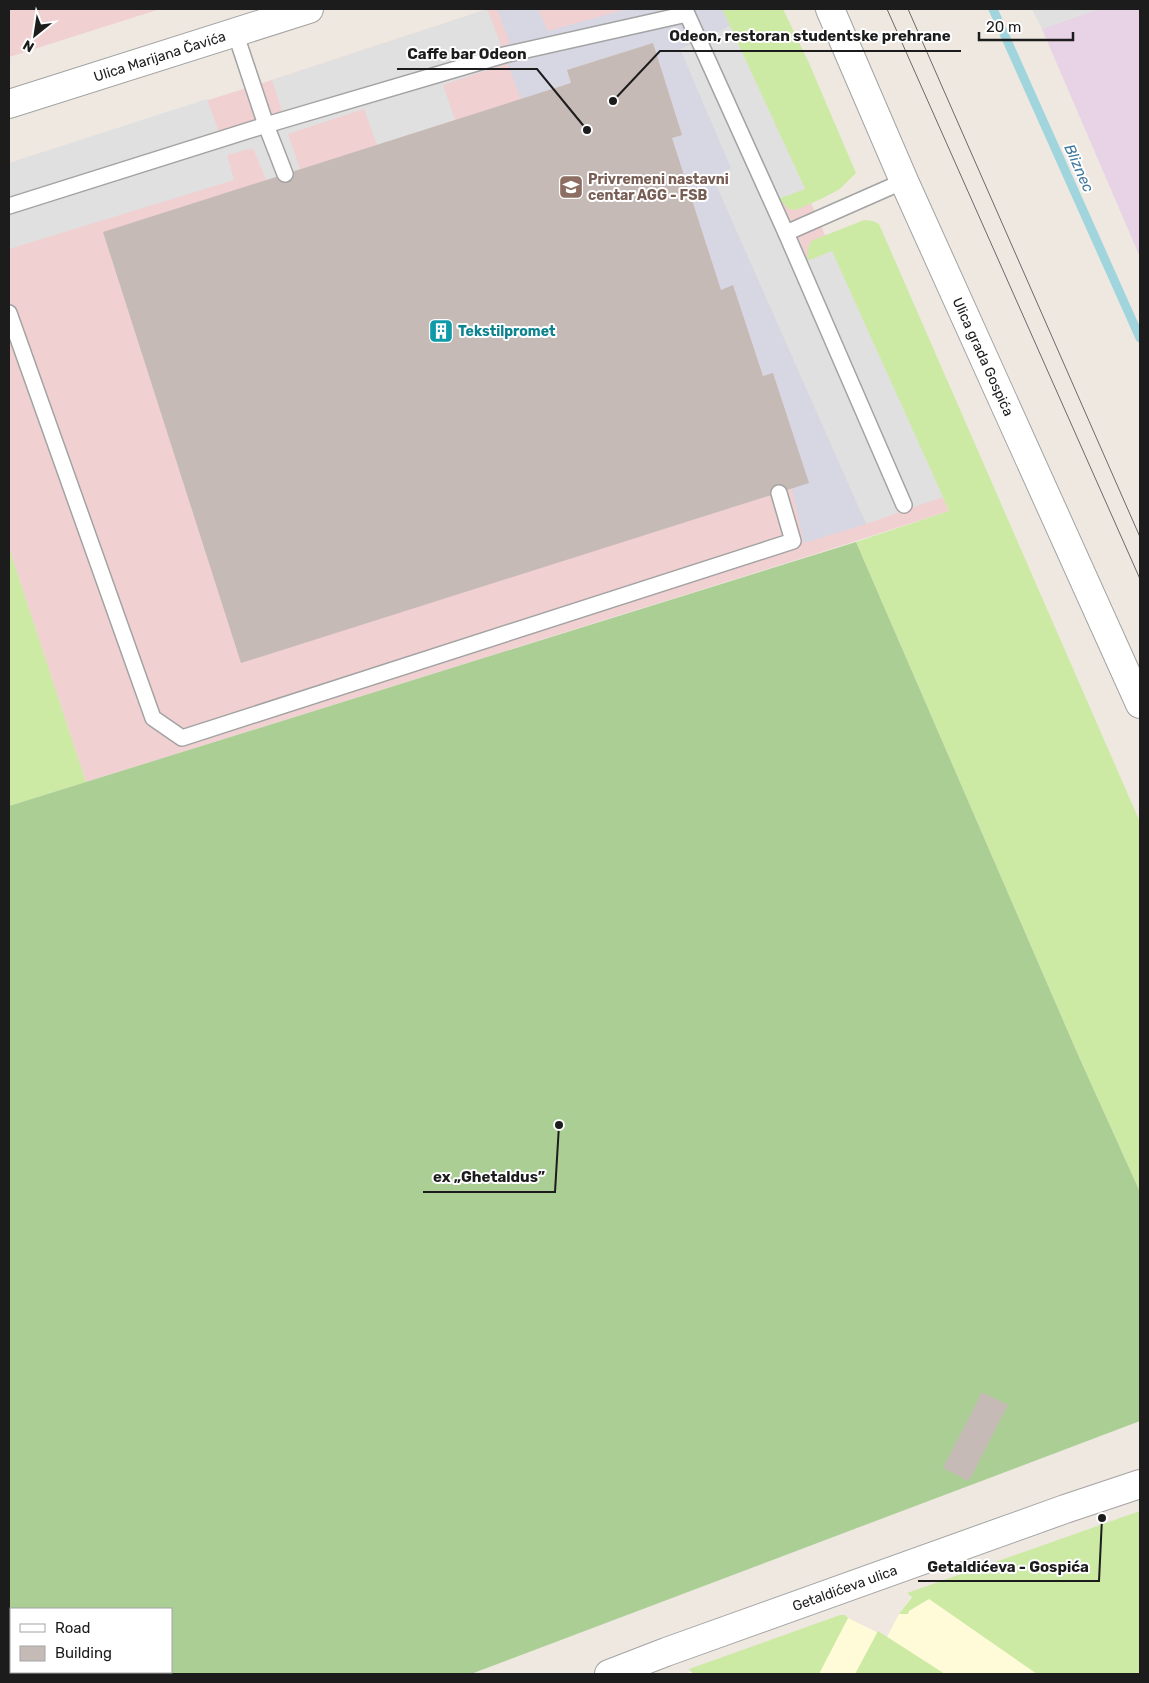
<svg xmlns="http://www.w3.org/2000/svg" width="1149" height="1683" font-family="Rubik,sans-serif">
  <style>
    .commercial { fill: #f0d0d1 }
    .industrial { fill: #e7d3e5 }
    .education { fill: #fffbd9 }
    .grass { fill: #cdeaa5 }
    .forest { fill: #abce95 }
    .parking { fill: #e0e0e0 }
    .plaza { fill: #d6d7e3 }
    .lines { fill: none; stroke-linecap: round; stroke-linejoin: round }
    .stream { stroke: #a0d5dd; stroke-width: 9 }
    .building { fill: #c5bab5 }
    .service-casing { stroke: #a3a3a3; stroke-width: 18 }
    .minor-casing { stroke: #a3a3a3; stroke-width: 30 }
    .tertiary-casing { stroke: #a3a3a3; stroke-width: 30 }
    .service { stroke: #fff; stroke-width: 15 }
    .minor { stroke: #fff; stroke-width: 28 }
    .tertiary { stroke: #fff; stroke-width: 28 }
    .tram { stroke: #6a6a6a; stroke-width: 1 }
    .labels { text-anchor: middle; stroke-width: 4; stroke-linejoin: round; paint-order: stroke }
    .street-label { font-size: 14px; fill: #1c1c1c; stroke: #fff }
    .education-label { font-size: 14px; font-weight: bold; fill: #785e54; stroke: #fff; text-anchor: start }
    .culture-label { font-size: 14px; font-weight: bold; fill: #0d838f; stroke: #fff; text-anchor: start }
    .water-label { font-size: 15px; font-style: italic; fill: #42789d; stroke: #fff }
    .leader { fill: none; stroke: #1c1c1c; stroke-width: 2 }
    .callout-dot { fill: #1c1c1c; stroke: #fff; stroke-width: 2 }
    .callout-label { font-size: 15px; text-anchor: middle; font-weight: bold; fill: #1c1c1c; stroke: #fff; stroke-width: 4; stroke-linejoin: round; paint-order: stroke }
  </style>
  <rect width="100%" height="100%" fill="#eee8e1"/>
  <g class="commercial">
    <path d="M 9,9 L 160,9 L 9,57 Z"/>
    <path d="M 488,9 L 722,9 L 805,189 L 832,251 L 949,511 L 815,554 L 86,782 L 9,548 L 9,163 L 272,80 Z"/>
  </g>
  <path class="industrial" d="M 1098,9 L 1140,9 L 1140,257 L 1042,29 Z"/>
  <path class="education" d="M 1140,1517 L 1140,1674 L 685,1674 L 729,1657 L 848,1618 L 887,1637 L 899,1614 L 912,1596 Z"/>
  <g class="grass">
    <path d="M 722,9 L 783,9 L 809,63 L 856,173 L 840,189 L 823,198 L 796,210 L 789,209 L 778,198 L 805,189 Z"/>
    <path d="M 864,220 L 873,221 L 879,224 L 1140,822 L 1140,1192 L 1079,1057 L 856,542 L 949,511 L 832,252 L 807,261 L 808,248 L 811,241 Z"/>
    <path d="M 9,548 L 86,782 L 9,806 Z"/>
    <path d="M 1140,1511 L 1140,1674 L 1037,1674 L 929,1599 L 909,1611 L 908,1614 L 899,1614 L 912,1597 L 907,1593 Z"/>
    <path d="M 840,1615 L 845,1615 L 848,1618 L 819,1674 L 693,1674 L 689,1669 Z"/>
    <path d="M 878,1631 L 945,1674 L 855,1674 Z"/>
  </g>
  <path class="forest" d="M 856,542 L 1079,1057 L 1140,1192 L 1140,1421 L 471,1674 L 37,1674 L 36,1672 L 171,1672 L 171,1609 L 11,1609 L 11,1616 L 9,1610 L 9,806 Z"/>
  <g class="parking">
    <path d="M 487,9 L 508,63 L 443,85 L 455,120 L 377,145 L 364,109 L 288,134 L 300,169 L 266,180 L 253,148 L 227,155 L 234,180 L 9,249 L 9,163 L 207,99 L 219,132 L 263,118 L 282,111 L 272,80 Z"/>
    <path d="M 1032,9 L 1098,9 L 1042,29 Z"/>
    <path d="M 730,26 L 805,189 L 778,199 L 807,261 L 832,251 L 943,497 L 866,524 L 713,178 L 730,168 L 680,49 Z"/>
  </g>
  <path class="plaza" d="M 497,9 L 538,9 L 548,31 L 627,9 L 722,9 L 730,26 L 680,49 L 731,168 L 713,178 L 866,524 L 804,543 L 792,488 L 808,482 L 773,373 L 763,376 L 733,286 L 721,290 L 672,138 L 682,135 L 653,43 L 567,70 L 571,83 L 521,99 L 501,47 L 510,43 Z"/>
  <g class="lines">
    <path class="stream" d="M 993,9 L 1140,338"/>
  </g>
  <g class="building">
    <path d="M 653,43 L 682,135 L 672,138 L 721,290 L 733,285 L 763,376 L 773,373 L 809,483 L 241,663 L 103,232 L 571,83 L 567,70 Z"/>
    <path d="M 982,1392 L 1008,1405 L 969,1481 L 943,1468 Z"/>
  </g>
  <g class="lines">
    <defs>
      <g id="service">
        <path d="M 235,32 L 266,125 L 285,174"/>
        <path d="M 9,206 L 266,125 L 504,55 L 687,14 L 786,233 L 904,505"/>
        <path d="M 786,233 L 904,181"/>
        <path d="M 9,313 L 153,718 L 182,738 L 793,541 L 779,493"/>
      </g>
      <g id="minor">
        <path id="s1" d="M 609,1674 L 666,1652 L 1065,1509 L 1140,1484"/>
      </g>
      <g id="tertiary">
        <path id="s2" d="M 830,9 L 904,181 L 1140,704"/>
        <path id="s3" d="M 9,104 L 309,9"/>
      </g>
    </defs>
    <use href="#service" class="service-casing"/>
    <use href="#minor" class="minor-casing"/>
    <use href="#tertiary" class="tertiary-casing"/>
    <use href="#service" class="service"/>
    <use href="#minor" class="minor"/>
    <use href="#tertiary" class="tertiary"/>
    <g class="tram">
      <path d="M 887,9 L 1140,579"/>
      <path d="M 908,9 L 1140,537"/>
    </g>
  </g>
  <defs>
    <symbol id="university-square" viewBox="-11 -11 22 22"><rect x="-9" y="-9" width="18" height="18" rx="4" fill="#8d6e63" stroke="#fff"/><path d="M0-5L7-2L0 1L-7-2ZM-4 1L0 2.5L4 1V4Q0 6-4 4Z" fill="#fff"/></symbol>
    <symbol id="building-square" viewBox="-11 -11 22 22"><rect x="-9" y="-9" width="18" height="18" rx="4" fill="#0f9aa8" stroke="#fff"/><path d="M-4-6H4V6H1V3H-1V6H-4ZM-2.5-4.3h1.7v1.8h-1.7ZM.8-4.3h1.7v1.8H.8ZM-2.5-1h1.7V.8h-1.7ZM.8-1h1.7V.8H.8Z" fill="#fff"/></symbol>
  </defs>
  <g fill-rule="evenodd">
    <use href="#university-square" x="557" y="173" width="28" height="28"/>
    <use href="#building-square" x="427" y="317" width="28" height="28"/>
  </g>
  <g class="labels">
    <g class="street-label">
      <text dy="5" stroke="none"><textPath href="#s3" startOffset="158">Ulica Marijana Čavića</textPath></text>
      <text dy="5" stroke="none"><textPath href="#s2" startOffset="380">Ulica grada Gospića</textPath></text>
      <text dy="5" stroke="none"><textPath href="#s1" startOffset="251">Getaldićeva ulica</textPath></text>
    </g>
    <g class="education-label">
      <text x="588" y="184">Privremeni nastavni<tspan x="588" dy="16">centar AGG - FSB</tspan></text>
    </g>
    <g class="culture-label">
      <text x="458" y="336">Tekstilpromet</text>
    </g>
    <g class="water-label">
      <text transform="translate(1079 168) rotate(66)" y="5">Bliznec</text>
    </g>
  </g>
  <path class="leader" d="M613 101L660 51H961M587 130L537 69H397M559 1125L555 1192H423M1102 1518L1099 1581H918"/>
  <g class="callout-dot">
    <circle cx="613" cy="101" r="5"/>
    <circle cx="587" cy="130" r="5"/>
    <circle cx="559" cy="1125" r="5"/>
    <circle cx="1102" cy="1518" r="5"/>
  </g>
  <g class="callout-label">
    <text x="810" y="41">Odeon, restoran studentske prehrane</text>
    <text x="467" y="59">Caffe bar Odeon</text>
    <text x="489" y="1182">ex „Ghetaldus”</text>
    <text x="1008" y="1572">Getaldićeva - Gospića</text>
  </g>
  <rect width="1149" height="1683" fill="none" stroke="#1c1c1c" stroke-width="20"/>
  <rect x="10" y="1608" width="162" height="65" fill="#ffffff" stroke="#a4a4a4"/>
  <rect x="20" y="1624" width="25" height="8" fill="#ffffff" stroke="#a4a4a4"/>
  <text x="55" y="1633" font-size="15" fill="#1c1c1c">Road</text>
  <rect x="20" y="1646" width="25" height="15" fill="#c5bab5" stroke="#a4a4a4"/>
  <text x="55" y="1658" font-size="15" fill="#1c1c1c">Building</text>
  <g transform="translate(35 35) rotate(210)" stroke="#ffffff" stroke-width="4" paint-order="stroke">
  <path d="M0-4L9 19L0 12L-9 19Z" fill="#1c1c1c"/>
  <text y="-8" font-size="14" font-weight="bold" text-anchor="middle" fill="#1c1c1c">N</text>
  </g>
  <path d="M979 32v8h94v-8" fill="none" stroke="#1c1c1c" stroke-width="2.5"/>
  <text x="986" y="32" font-size="15" fill="#1c1c1c" stroke="#ffffff" stroke-width="4" paint-order="stroke">20 m</text>
</svg>
